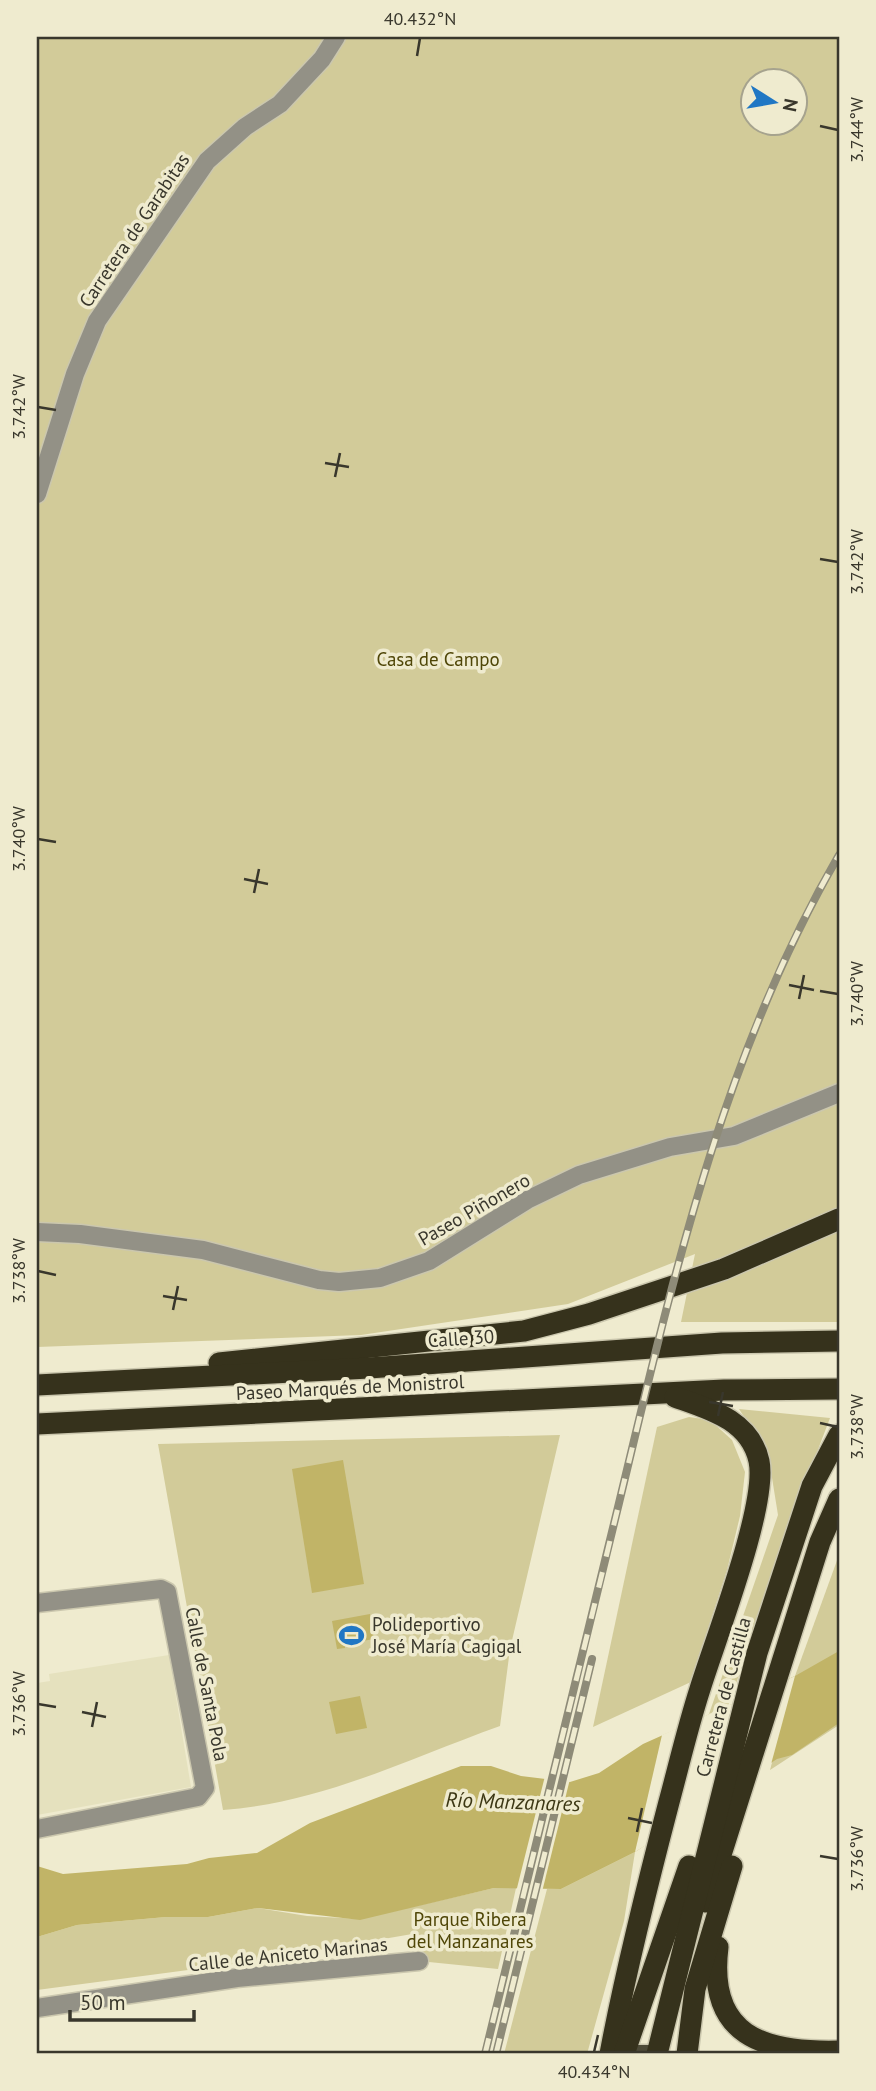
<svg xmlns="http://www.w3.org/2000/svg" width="876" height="2091" font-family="'PT Sans',sans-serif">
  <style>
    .built { fill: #e5e1be }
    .green { fill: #d2cb99; fill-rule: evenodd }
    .water { fill: #c1b467 }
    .pier { fill: #efebcf }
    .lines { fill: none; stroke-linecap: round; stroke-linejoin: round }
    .minor-casing { stroke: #cbc7ae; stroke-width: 21 }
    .major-casing { stroke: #cbc7ae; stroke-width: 21 }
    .highway-casing { stroke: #cbc7ae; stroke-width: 24 }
    .minor { stroke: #939186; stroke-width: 18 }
    .major { stroke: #4d4a37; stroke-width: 18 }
    .highway { stroke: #36321c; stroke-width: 21 }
    .rail-casing { stroke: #8e8b78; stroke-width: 8 }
    .rail { stroke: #efebcf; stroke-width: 5; stroke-dasharray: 16; stroke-linecap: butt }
    .ticks { fill: none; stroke: #39372c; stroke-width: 2.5 }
    .labels { text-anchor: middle; stroke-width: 7; stroke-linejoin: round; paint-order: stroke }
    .street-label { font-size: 19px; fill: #39372c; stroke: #efebcf }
    .park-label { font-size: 19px; fill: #4f4607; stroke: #efebcf }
    .poi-label { font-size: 19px; fill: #39372c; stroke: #efebcf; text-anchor: start }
    .water-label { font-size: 21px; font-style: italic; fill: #3c3714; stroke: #efebcf }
    .neatline { fill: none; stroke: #39372c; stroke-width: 2.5 }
    .ticks-label { font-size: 18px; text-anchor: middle; fill: #39372c }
  </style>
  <rect width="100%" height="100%" fill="#efebcf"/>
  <path class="built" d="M 169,1655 L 191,1787 L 37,1815 L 37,1683 L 50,1681 L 49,1674 Z"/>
  <g class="green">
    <path d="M 37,37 L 839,37 L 839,1322 L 681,1322 L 695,1254 L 568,1304 L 361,1335 L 37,1347 ZM 754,80 L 796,80 L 796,122 L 754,122 Z"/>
    <path d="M 739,1409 L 830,1418 C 793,1513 763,1610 728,1706 L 709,1714 L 778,1515 L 768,1453 Z"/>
    <path d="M 689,1417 L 710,1420 L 732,1440 L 745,1472 L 740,1516 L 727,1570 L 691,1682 L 593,1727 L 657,1427 Z"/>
    <path d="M 560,1435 L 510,1649 L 500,1726 C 408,1759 321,1803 223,1810 L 158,1444 Z"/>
    <path d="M 839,1555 L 839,1725 L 770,1770 L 795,1676 Z"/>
    <path d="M 635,1852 L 624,1921 L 587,2054 L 504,2054 L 547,1889 L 561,1889 Z"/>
    <path d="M 494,1888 L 516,1888 L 498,1969 L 419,1961 L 418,1933 L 256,1961 L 37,1990 L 37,1937 L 77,1925 L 166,1917 L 208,1917 L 258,1908 L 307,1916 L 360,1919 Z"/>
  </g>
  <g class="water">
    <path d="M 343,1460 L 364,1584 L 312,1593 L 292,1469 Z"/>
    <path d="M 370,1614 L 374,1639 L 345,1644 L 345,1648 L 337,1649 L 332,1621 Z"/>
    <path d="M 839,1651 L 839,1723 L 792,1755 L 777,1759 L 635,1852 L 561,1889 L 494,1888 L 360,1920 L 258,1908 L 208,1917 L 166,1917 L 77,1925 L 37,1937 L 37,1866 L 63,1874 L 187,1864 L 209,1858 L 257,1853 L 310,1823 L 461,1766 L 491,1766 L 521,1776 L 570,1782 L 599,1773 L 643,1744 L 795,1676 Z"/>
    <path d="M 360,1696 L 367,1728 L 336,1734 L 329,1702 Z"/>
  </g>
  <g class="pier">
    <path d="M 795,1676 L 770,1768 L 635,1852 L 662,1735 Z"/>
    <path d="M 545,1776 L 570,1779 L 542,1892 L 516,1892 Z"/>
  </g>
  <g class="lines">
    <defs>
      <g id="minor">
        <path d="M 37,494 L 75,374 L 97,321 L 207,161 L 245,127 L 280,104 L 322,59 L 336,37"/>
        <path d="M 37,1232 L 80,1234 L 203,1250 L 319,1280 L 339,1282 L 380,1278 L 429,1261 L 527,1200 L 579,1175 L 670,1147 L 734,1136 L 839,1093"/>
        <path d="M 37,1603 L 161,1589 L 167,1592 L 205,1788 L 198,1797 L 37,1829"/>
        <path d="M 37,2008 L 237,1978 L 419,1961"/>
      </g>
      <path id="major" d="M 638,2054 L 653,2054"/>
      <g id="highway">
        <path d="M 219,1363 L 524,1331 L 589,1314 L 724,1269 L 839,1219"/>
        <path d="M 37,1385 L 369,1368 L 722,1343 L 839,1341"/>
        <path d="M 37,1424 L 724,1390 L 839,1389"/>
        <path d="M 706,1902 L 820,1542 L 839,1499"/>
        <path d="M 718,1947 C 707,2036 763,2053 839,2051"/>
        <path d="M 610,2054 C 626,1969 647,1886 669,1802 C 679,1765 688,1726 700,1689 C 715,1640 768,1505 759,1461 C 750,1420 709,1409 675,1397"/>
        <path d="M 624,2054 L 689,1866"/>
        <path d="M 657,2054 L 757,1653 L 812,1486 L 839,1435"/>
        <path d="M 687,2054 L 695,1989 L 732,1866"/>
      </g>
    </defs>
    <use href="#minor" class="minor-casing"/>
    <use href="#major" class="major-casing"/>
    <use href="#highway" class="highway-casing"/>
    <use href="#minor" class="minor"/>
    <use href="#major" class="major"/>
    <use href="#highway" class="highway"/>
    <defs>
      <g id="rail">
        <path d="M 485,2054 C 529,1870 575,1687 619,1503 C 673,1279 722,1056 839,855"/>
        <path d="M 496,2054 L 592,1659"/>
      </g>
    </defs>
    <use href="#rail" class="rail-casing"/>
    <use href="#rail" class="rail"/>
  </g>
  <path class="ticks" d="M 417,56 L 420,38M 820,126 L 838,130M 38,407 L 56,410M 325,463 L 349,467M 335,477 L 340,453M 820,559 L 838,562M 38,839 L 56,842M 244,879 L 268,884M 254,893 L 259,869M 789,985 L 814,990M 820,991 L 838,994M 799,999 L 804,975M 38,1271 L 56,1275M 163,1296 L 187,1300M 173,1310 L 178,1286M 709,1402 L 733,1406M 718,1416 L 723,1392M 820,1423 L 838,1427M 38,1704 L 56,1707M 82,1712 L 106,1717M 92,1727 L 97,1702M 628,1818 L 652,1823M 637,1832 L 642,1808M 820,1856 L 838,1859M 594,2052 L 598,2035"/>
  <defs>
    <symbol id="stadium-bare" viewBox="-9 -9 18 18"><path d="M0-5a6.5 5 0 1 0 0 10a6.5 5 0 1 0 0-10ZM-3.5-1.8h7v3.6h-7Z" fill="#2077c4" stroke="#efebcf" stroke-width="2.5" paint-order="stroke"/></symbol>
  </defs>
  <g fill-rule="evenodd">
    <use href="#stadium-bare" x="334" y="1618" width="35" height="35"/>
  </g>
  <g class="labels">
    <g class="street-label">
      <text transform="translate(134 230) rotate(-56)" y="7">Carretera de Garabitas</text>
      <text transform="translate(474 1209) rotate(-30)" y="7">Paseo Piñonero</text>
      <text transform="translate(461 1338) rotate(-4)" y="7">Calle 30</text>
      <text transform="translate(350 1387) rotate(-3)" y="7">Paseo Marqués de Monistrol</text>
      <text transform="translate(207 1684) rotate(79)" y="7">Calle de Santa Pola</text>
      <text transform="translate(723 1697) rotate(-75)" y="7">Carretera de Castilla</text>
      <text transform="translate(288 1954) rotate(-6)" y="7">Calle de Aniceto Marinas</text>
    </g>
    <g class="park-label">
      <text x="438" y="666">Casa de Campo</text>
      <text x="470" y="1926">Parque Ribera<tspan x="470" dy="22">del Manzanares</tspan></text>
    </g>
    <g class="poi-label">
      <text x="372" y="1631">Polideportivo<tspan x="372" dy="22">José María Cagigal</tspan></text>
    </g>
    <g class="water-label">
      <text transform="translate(513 1802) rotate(2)" y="7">Río Manzanares</text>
    </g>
  </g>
  <rect width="876" height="2091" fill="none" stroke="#efebcf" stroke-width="77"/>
  <g transform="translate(774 102) rotate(101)"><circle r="33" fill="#efebcf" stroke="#a6a38e" stroke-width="2"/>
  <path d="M0-5L12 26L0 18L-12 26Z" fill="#2077c4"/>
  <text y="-10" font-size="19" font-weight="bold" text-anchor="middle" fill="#39372c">N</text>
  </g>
  <path d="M70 2010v10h124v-10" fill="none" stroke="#39372c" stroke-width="3.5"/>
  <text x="80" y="2010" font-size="21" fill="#39372c" stroke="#efebcf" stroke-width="5" paint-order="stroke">50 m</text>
  <rect x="38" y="38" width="800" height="2014" class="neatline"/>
  <g class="ticks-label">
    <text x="420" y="25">40.432°N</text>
    <text transform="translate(857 130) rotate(-90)" y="6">3.744°W</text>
    <text transform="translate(19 407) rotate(-90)" y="6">3.742°W</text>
    <text transform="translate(857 562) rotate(-90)" y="6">3.742°W</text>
    <text transform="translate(19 839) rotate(-90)" y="6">3.740°W</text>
    <text transform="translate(857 994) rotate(-90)" y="6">3.740°W</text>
    <text transform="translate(19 1271) rotate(-90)" y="6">3.738°W</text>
    <text transform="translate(857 1427) rotate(-90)" y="6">3.738°W</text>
    <text transform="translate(19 1704) rotate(-90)" y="6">3.736°W</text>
    <text transform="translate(857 1859) rotate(-90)" y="6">3.736°W</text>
    <text x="594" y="2078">40.434°N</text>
  </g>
</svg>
